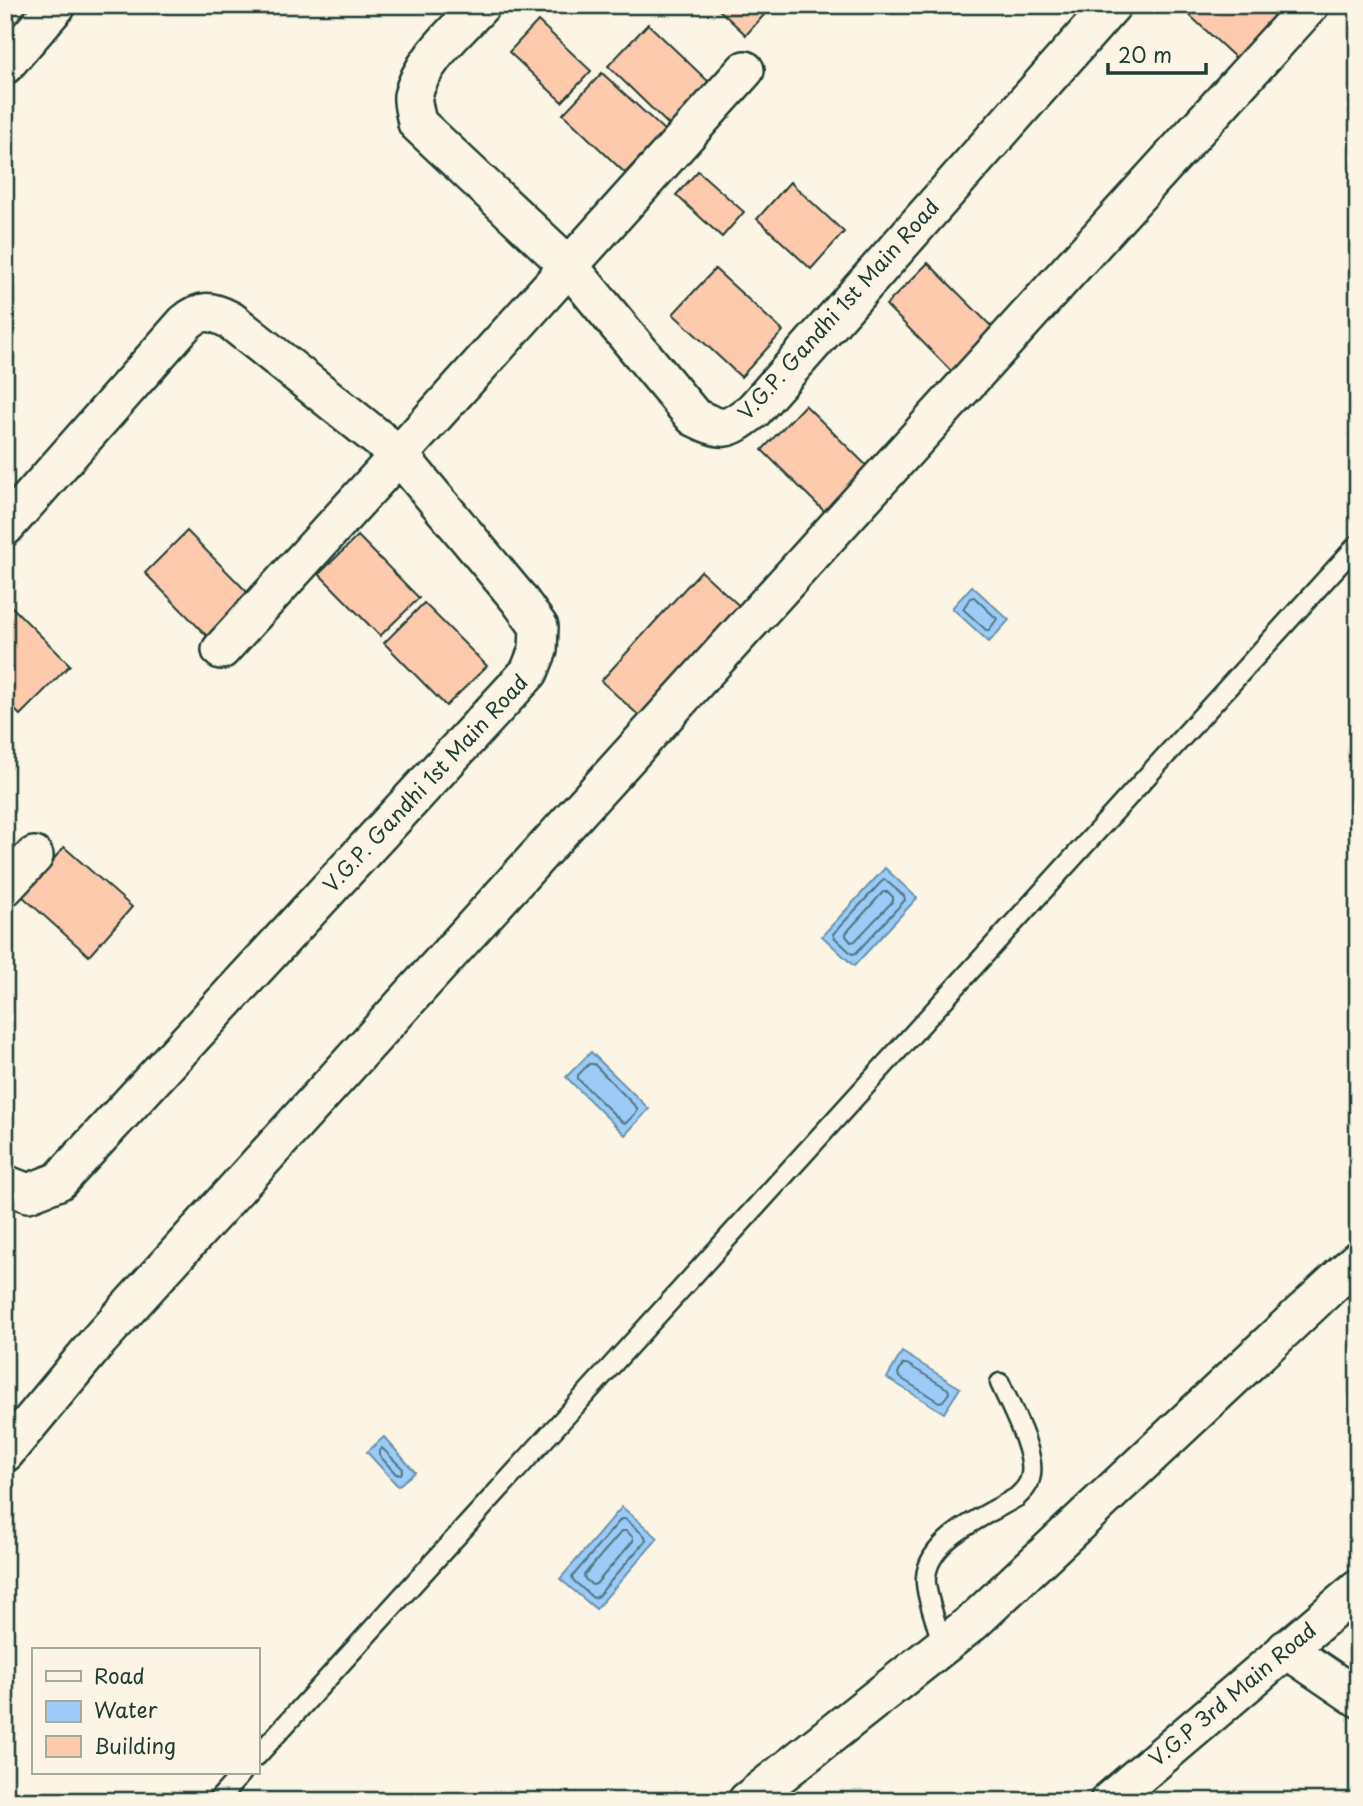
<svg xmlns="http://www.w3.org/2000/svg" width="1363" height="1806" font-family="'Playpen Sans',sans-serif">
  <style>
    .water { fill: #9ccbf8; stroke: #6a92aa; stroke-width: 2 }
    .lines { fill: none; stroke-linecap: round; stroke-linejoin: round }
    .shore { stroke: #517682; stroke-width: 2 }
    .building { fill: #fecaae; stroke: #1f3d34; stroke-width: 2 }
    .lane-casing { stroke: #1f3d34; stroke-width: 23 }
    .street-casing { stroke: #1f3d34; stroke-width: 42 }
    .lane { stroke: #fcf5e5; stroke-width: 18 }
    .street { stroke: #fcf5e5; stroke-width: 37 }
    .labels { text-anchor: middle; stroke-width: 7; stroke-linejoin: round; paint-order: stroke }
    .street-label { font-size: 21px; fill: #1f3d34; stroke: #fcf5e5 }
  </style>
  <rect width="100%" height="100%" fill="#fcf5e5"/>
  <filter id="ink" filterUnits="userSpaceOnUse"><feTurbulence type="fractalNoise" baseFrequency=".0143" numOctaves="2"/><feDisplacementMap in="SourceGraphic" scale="14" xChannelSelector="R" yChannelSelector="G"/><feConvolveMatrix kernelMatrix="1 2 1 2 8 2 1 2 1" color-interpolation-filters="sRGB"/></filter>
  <g filter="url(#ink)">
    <g class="water">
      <path d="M 972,586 L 1009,620 L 989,642 L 952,608 Z"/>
      <path d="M 885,868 L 917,898 L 854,966 L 822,936 Z"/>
      <path d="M 591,1052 L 649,1109 L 625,1135 L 566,1077 Z"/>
      <path d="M 902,1352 L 960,1388 L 944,1413 L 887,1378 Z"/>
      <path d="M 384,1437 L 415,1472 L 398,1486 L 367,1452 Z"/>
      <path d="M 622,1507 L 658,1538 L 596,1609 L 560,1579 Z"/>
    </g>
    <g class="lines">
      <g class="shore">
        <path d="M 974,597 L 997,619 L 989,630 L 986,630 L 963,609 L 970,598 Z"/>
        <path d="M 884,879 L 904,896 L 905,900 L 856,953 L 852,954 L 834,937 L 833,934 Z"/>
        <path d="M 883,892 L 888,892 L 893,897 L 893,901 L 855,941 L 851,942 L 846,936 L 846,933 Z"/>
        <path d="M 589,1064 L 594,1064 L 637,1108 L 637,1112 L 626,1123 L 622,1122 L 578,1079 L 578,1075 Z"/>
        <path d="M 903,1364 L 907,1364 L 948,1389 L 949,1393 L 943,1401 L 939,1402 L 899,1377 L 898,1373 Z"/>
        <path d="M 382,1448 L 403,1469 L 401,1474 L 396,1474 L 379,1455 L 379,1451 Z"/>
        <path d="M 621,1519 L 625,1519 L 645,1536 L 646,1540 L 597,1597 L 593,1598 L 573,1580 L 572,1577 Z"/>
        <path d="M 622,1531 L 626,1531 L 633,1537 L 633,1541 L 596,1584 L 592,1585 L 585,1579 L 584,1575 Z"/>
      </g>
    </g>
    <g class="building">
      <path d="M 714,5 L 773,5 L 746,35 Z"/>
      <path d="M 1193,5 L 1264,5 L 1278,18 L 1238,60 L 1186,12 Z"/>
      <path d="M 538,21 L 591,71 L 562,102 L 509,52 Z"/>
      <path d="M 648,24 L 711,84 L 671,127 L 608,66 Z"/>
      <path d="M 602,73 L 665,131 L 625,173 L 563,114 Z"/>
      <path d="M 698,171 L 744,212 L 722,237 L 676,195 Z"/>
      <path d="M 790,182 L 844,232 L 811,269 L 757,219 Z"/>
      <path d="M 928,263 L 999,334 L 957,377 L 886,305 Z"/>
      <path d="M 715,269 L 783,331 L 741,377 L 673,314 Z"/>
      <path d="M 805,405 L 873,472 L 829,516 L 762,450 Z"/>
      <path d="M 187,531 L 252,597 L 210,639 L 145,573 Z"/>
      <path d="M 358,536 L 419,598 L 380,636 L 319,574 Z"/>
      <path d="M 701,571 L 745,611 L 645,721 L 601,681 Z"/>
      <path d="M 5,600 L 70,665 L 20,715 L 5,700 Z"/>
      <path d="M 424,603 L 487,666 L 446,706 L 384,643 Z"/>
      <path d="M 64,847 L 132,907 L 89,956 L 22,896 Z"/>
    </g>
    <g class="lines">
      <defs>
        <g id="lane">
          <path d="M 943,1646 C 939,1630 924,1592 926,1577 C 929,1538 987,1515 1017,1497 C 1023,1491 1028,1487 1030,1479 C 1038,1456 1010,1406 1000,1383"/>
          <path d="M 257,1756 L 1358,544"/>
          <path d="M 217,1801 L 242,1773"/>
        </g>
        <g id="street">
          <path d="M 481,5 C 457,31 421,61 413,96 C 412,104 416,115 417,123 L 569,266 L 745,70"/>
          <path d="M 5,65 L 57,5"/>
          <path d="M 5,527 L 185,323 C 201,309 211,310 230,320 L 399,455 L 221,650"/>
          <path d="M 5,887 L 34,856"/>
          <path d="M 5,1184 L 28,1193 L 59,1181 L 529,672 L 538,650 L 539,627 L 518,598 L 399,455 L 569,266 L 694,417 C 725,432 726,431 753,411 L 1112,5"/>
          <path d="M 5,1453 L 99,1340 L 1310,5"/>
          <path d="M 1286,1649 L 1358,1698"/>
          <path d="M 747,1801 L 973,1622 L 1358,1260"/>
          <path d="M 1109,1801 L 1358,1589"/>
        </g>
      </defs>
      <use href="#lane" class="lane-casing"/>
      <use href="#street" class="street-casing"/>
      <use href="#lane" class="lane"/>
      <use href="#street" class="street"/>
    </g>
  </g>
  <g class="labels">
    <g class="street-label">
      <text transform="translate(839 310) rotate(-48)" y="7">V.G.P. Gandhi 1st Main Road</text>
      <text transform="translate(426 784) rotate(-47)" y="7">V.G.P. Gandhi 1st Main Road</text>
      <text transform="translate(1233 1695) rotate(-40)" y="7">V.G.P 3rd Main Road</text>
    </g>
  </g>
  <rect width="1363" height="1806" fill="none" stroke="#fcf5e5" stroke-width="28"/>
  <rect x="14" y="14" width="1335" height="1778" fill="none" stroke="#1f3d34" stroke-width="2.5" filter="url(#ink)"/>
  <rect x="32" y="1648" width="228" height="126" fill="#fcf5e5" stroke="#a4ab9e" stroke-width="2"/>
  <rect x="46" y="1671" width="35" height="10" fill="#fcf5e5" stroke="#a4ab9e" stroke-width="2"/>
  <text x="94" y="1684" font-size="21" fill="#1f3d34">Road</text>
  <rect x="46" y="1701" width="35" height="21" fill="#9ccbf8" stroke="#a4ab9e" stroke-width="2"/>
  <text x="94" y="1718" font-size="21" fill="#1f3d34">Water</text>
  <rect x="46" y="1736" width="35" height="21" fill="#fecaae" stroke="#a4ab9e" stroke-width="2"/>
  <text x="94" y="1754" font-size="21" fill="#1f3d34">Building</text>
  <path d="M1108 63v10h98v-10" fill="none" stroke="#1f3d34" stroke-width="3.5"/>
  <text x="1118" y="63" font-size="21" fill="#1f3d34" stroke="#fcf5e5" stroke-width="5" paint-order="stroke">20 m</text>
</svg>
